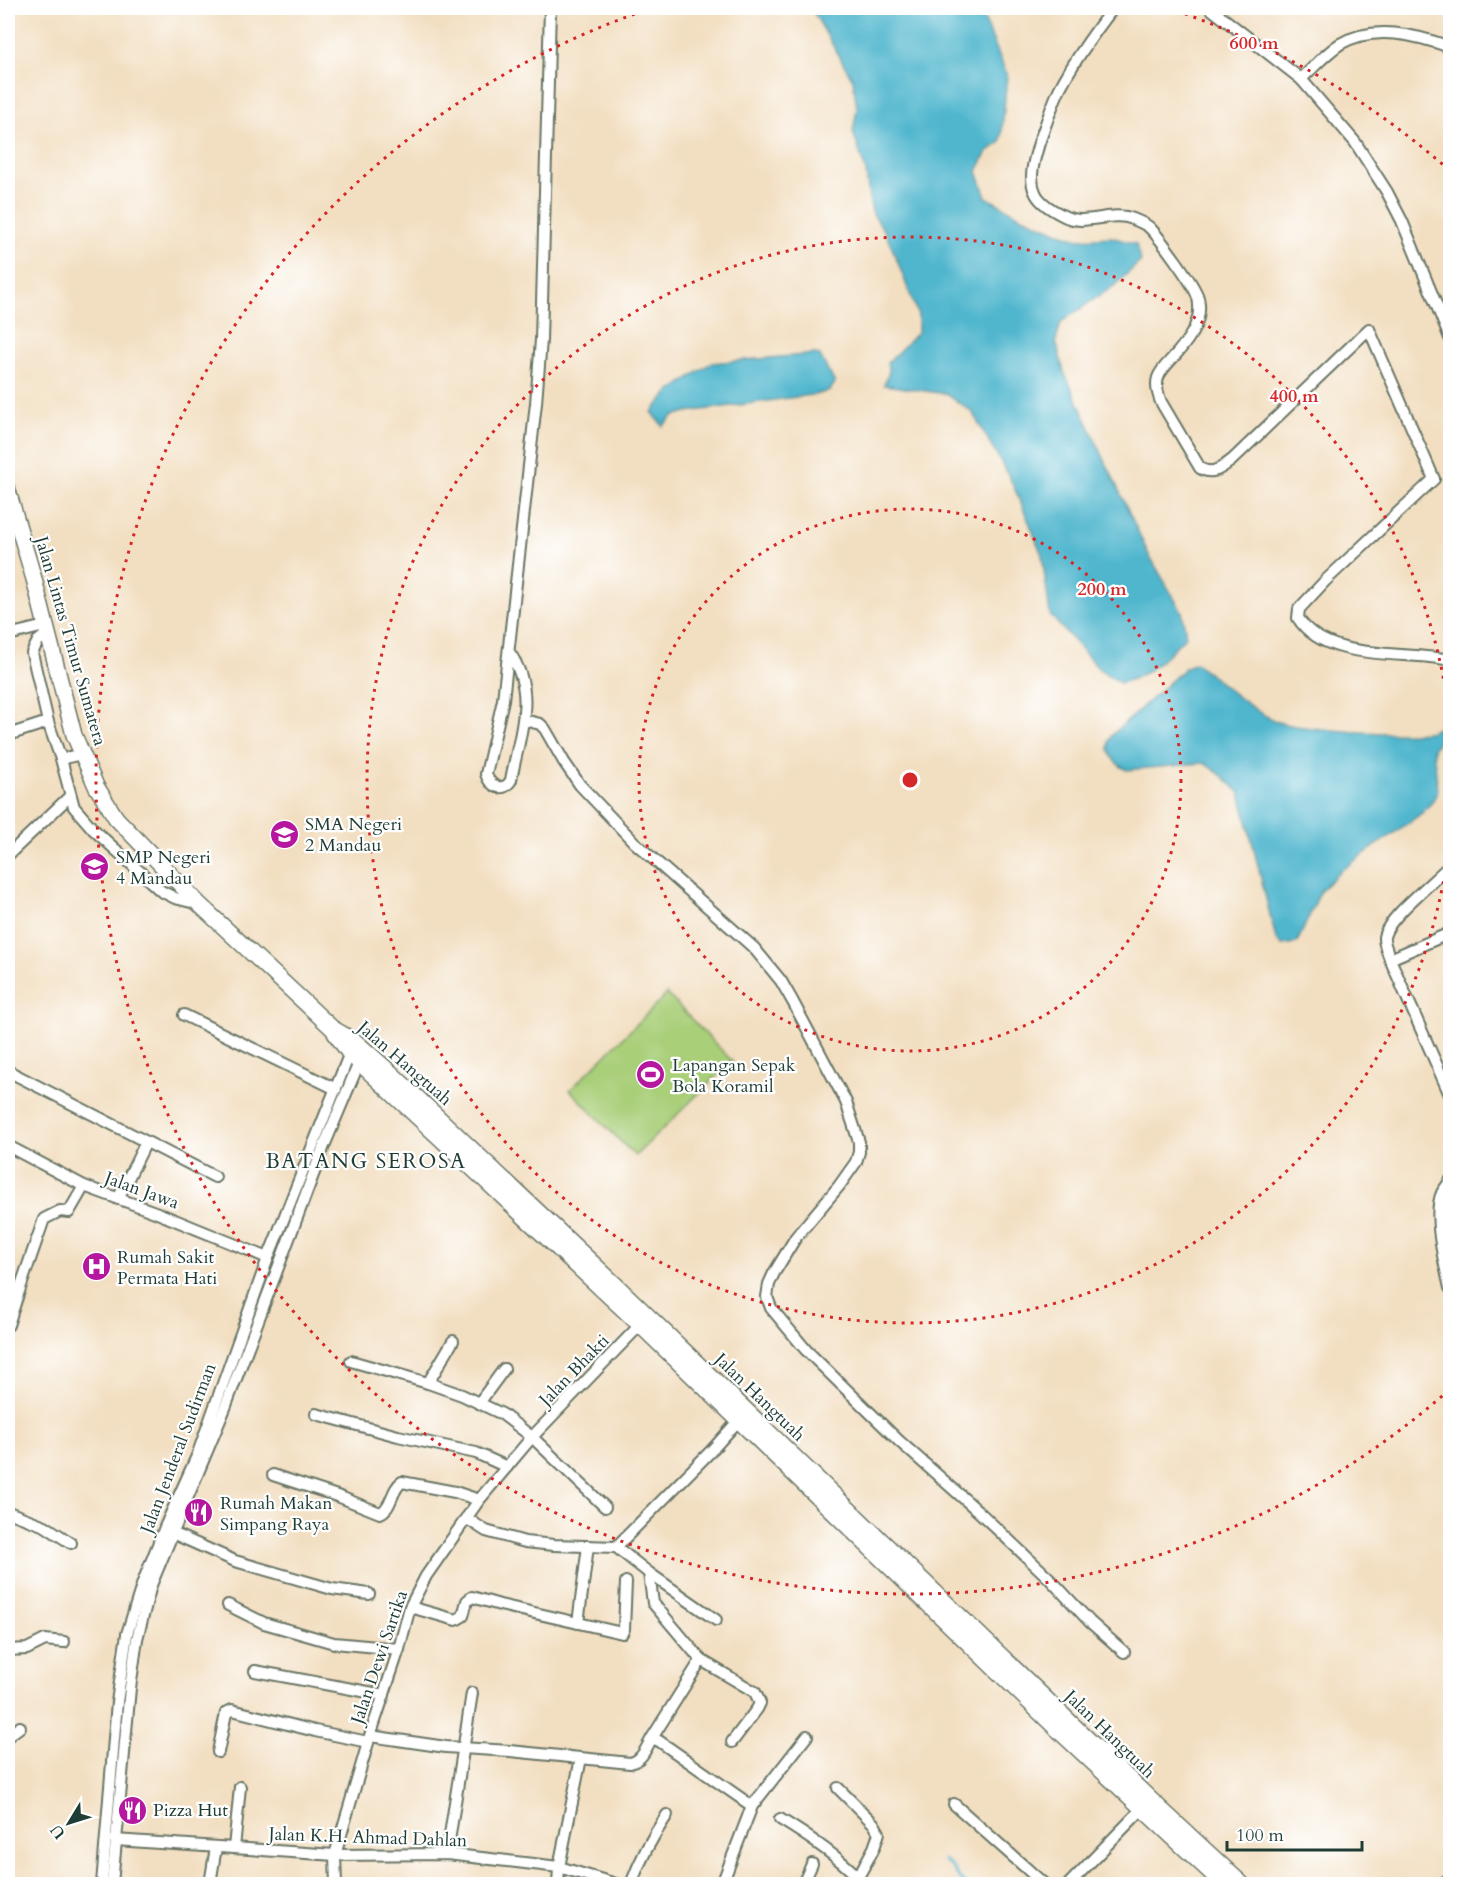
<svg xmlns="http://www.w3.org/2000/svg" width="1458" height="1892" font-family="Cardo,serif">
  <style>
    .green { fill: #a9cf79; stroke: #648656; stroke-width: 1.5 }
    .water { fill: #4fb6cd; stroke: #377a80; stroke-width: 1.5 }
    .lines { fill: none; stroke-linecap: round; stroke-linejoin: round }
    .stream { stroke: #4fb6cd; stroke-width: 3 }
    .minor-casing { stroke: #697565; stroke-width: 14 }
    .highway-casing { stroke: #697565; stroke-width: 18 }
    .minor { stroke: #fff; stroke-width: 10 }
    .highway { stroke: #fff; stroke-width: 15 }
    .ring { fill: none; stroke: #d62828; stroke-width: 3; stroke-dasharray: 3 6 }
    .labels { text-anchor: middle; stroke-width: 4.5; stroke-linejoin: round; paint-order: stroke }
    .street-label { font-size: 18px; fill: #1f3d34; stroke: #fff }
    .poi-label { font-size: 18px; fill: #1f3d34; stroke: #fff; text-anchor: start }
    .quarter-label { font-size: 21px; letter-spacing: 1.5px; fill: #1f3d34; stroke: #fff }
    .centre { fill: #d62828; stroke: #fff; stroke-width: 3 }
    .ring-label { font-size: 18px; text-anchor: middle; font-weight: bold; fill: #d62828; stroke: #fff; stroke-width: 4.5; stroke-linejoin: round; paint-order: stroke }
  </style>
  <rect width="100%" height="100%" fill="#fff"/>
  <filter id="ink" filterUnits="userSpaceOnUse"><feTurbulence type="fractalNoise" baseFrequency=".0167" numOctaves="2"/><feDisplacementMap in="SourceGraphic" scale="12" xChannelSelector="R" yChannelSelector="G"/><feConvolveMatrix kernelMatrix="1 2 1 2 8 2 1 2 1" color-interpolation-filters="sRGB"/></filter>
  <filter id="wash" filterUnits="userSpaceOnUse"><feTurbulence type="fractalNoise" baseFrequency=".008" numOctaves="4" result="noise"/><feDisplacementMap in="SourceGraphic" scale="24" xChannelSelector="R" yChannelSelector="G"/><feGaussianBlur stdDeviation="1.35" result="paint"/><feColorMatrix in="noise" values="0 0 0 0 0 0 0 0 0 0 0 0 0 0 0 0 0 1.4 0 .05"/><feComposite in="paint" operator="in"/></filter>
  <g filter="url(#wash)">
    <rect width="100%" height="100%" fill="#f2dec0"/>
    <path class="green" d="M 667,994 L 732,1061 L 635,1156 L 570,1090 Z"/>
    <g class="water">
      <path d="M 811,8 L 980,8 L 1007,75 L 1001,142 L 987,152 L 977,171 L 986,197 L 1020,216 L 1057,232 L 1079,239 L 1111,237 L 1136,244 L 1141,261 L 1114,286 L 1061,322 L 1056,341 L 1064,372 L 1148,553 L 1182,612 L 1186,636 C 1166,656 1149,676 1120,683 L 1099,669 L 1050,615 L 1042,555 L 1027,517 L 1008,474 L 972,412 L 946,394 L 884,385 L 889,372 L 887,363 L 918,332 L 918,315 L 895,255 L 885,232 L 873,214 L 869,199 L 866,172 L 853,132 L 857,108 L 853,80 Z"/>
      <path d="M 816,354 L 820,356 L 835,383 L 830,390 L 819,394 L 687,412 L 673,416 L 663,426 L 652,412 L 668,393 L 711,363 Z"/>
      <path d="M 1196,663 C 1221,683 1245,705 1273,720 C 1290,730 1413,737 1432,731 C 1438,728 1445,721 1450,719 L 1450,730 L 1444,734 L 1433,748 L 1438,790 L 1432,802 L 1421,814 L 1340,871 L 1321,890 L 1297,943 L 1282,945 L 1276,939 L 1240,793 L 1221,775 L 1204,763 L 1127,770 C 1113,763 1103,749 1112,735 L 1185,668 Z"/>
    </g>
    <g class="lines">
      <path class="stream" d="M 944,1860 L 953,1869 L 964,1884"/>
    </g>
  </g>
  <g filter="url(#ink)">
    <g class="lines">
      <defs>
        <g id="minor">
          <path d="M 1113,8 C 1094,33 1075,59 1060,88 C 1052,105 1046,124 1039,143 C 1035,157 1028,177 1035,192 C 1039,202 1052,210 1062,215 C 1084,228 1110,210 1133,219 C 1138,221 1145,224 1149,227 C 1160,238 1195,285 1198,298 C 1203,319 1191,337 1178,352 C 1163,370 1150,375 1161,402 L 1200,468 C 1213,476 1221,468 1232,460 L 1369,329 L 1434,479 L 1325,581 L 1299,609 L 1298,618 C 1326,663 1405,650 1450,660"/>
          <path d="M 1210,8 L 1301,79 L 1355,142 L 1387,192 L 1402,221 L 1450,338"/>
          <path d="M 1301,79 C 1314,67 1326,53 1340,44 C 1374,24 1416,35 1450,47"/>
          <path d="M 47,634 L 38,641 L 32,653 L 48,722 L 61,759"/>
          <path d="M 8,635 L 45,626"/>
          <path d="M 509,652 C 538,693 519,735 511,780 C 504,793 490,787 486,774 L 503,700 L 536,403 L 541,340 L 550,8"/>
          <path d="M 524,720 L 540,724 L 545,729 L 564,762 L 580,785 L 634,842 L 754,948 L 781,981 L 793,1002 L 846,1102 L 859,1142 L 859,1152 L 856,1162 L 839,1186 L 796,1237 L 774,1273 L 769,1284 L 767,1297 L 771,1308 L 806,1350 L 899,1441 L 978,1511 L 1049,1578 L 1090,1622 L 1124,1652"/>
          <path d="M 8,735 L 48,722"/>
          <path d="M 82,754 L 61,759 L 74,807 L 93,829 L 161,891 L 175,898 L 199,904"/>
          <path d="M 8,855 L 70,796"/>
          <path d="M 1450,933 L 1390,959 L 1450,1095"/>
          <path d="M 1390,959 C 1388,952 1383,943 1384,937 C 1388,917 1435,881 1450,865"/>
          <path d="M 184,1015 L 336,1089"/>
          <path d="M 8,1071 L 215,1177"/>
          <path d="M 8,1146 L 84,1186 L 155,1212 L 268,1258"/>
          <path d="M 1450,1181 C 1448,1185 1444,1189 1442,1193 C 1432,1214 1445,1266 1450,1288"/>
          <path d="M 118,1199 L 146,1142"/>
          <path d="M 8,1293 L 17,1297 L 8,1325"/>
          <path d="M 17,1297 L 44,1219 L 60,1211 L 69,1212 L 84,1186"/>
          <path d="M 351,1361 L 428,1383 L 462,1395 L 502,1414 L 532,1437 L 605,1507"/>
          <path d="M 428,1383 L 453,1341"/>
          <path d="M 479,1403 L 504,1369"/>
          <path d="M 316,1414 L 398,1436 L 476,1453 L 507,1467"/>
          <path d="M 273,1475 L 340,1497 L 380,1513 C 392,1509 391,1489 402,1482 L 455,1492 L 479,1500"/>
          <path d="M 8,1512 L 45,1526 L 71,1543"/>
          <path d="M 466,1518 L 486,1531 L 525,1542 L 554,1545 L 616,1547 L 649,1573 L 653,1603 L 701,1660"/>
          <path d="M 172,1533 L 235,1561 L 332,1589 L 369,1594"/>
          <path d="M 616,1547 L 711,1451 L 739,1420"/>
          <path d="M 649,1573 L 716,1620"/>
          <path d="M 228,1605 L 264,1623 L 334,1643 L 399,1649"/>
          <path d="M 410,1607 L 456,1620 L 463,1616 L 467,1601 L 472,1597 L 500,1605 L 622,1633 L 624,1629 L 626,1582"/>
          <path d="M 578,1623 L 588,1546"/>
          <path d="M 8,1650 L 27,1649 L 45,1640 L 64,1642"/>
          <path d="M 255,1671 L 384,1695"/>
          <path d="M 8,1736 L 20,1727"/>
          <path d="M 370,1736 L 446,1747 L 510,1751 L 630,1763 C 642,1761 646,1748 652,1738 L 659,1741 L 752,1806"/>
          <path d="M 652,1738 L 701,1660 L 755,1692 L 760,1703 L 757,1709 L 732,1742"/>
          <path d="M 218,1752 L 226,1713 L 232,1710 L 315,1731 L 368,1742"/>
          <path d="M 838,1788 L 874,1824 L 879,1833 L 874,1848 L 858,1877"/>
          <path d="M 954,1804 L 1044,1884"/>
          <path d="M 780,1819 C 808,1836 835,1854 858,1877 L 855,1884"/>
          <path d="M 115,1840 L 335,1855 L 447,1854 L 559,1867 L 616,1884"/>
          <path d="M 234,1848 L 240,1787"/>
          <path d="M 447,1854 L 472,1693"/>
          <path d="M 102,1884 L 117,1702 L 127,1634 L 143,1582 L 165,1527 L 197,1456 L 268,1258 L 351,1050"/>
          <path d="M 112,1884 L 130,1688 L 137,1639 L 151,1585 L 225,1408 L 324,1146 L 361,1058"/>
          <path d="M 210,1884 L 216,1847"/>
          <path d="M 336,1884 L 335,1855 L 370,1736 L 399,1649 L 410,1607 L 426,1576 L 479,1500 L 532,1437 L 640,1325"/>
          <path d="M 558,1884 L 559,1867 L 581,1758"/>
          <path d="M 631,1884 C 640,1860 652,1837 667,1815"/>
          <path d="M 722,1884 L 752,1806 L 807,1736"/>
          <path d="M 803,1884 L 812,1864"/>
          <path d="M 1069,1884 L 1141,1810"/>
          <path d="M 1442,1884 L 1450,1878"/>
        </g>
        <g id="highway">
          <path d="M 8,491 L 34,579 L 74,735 L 96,786 L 116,818 L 199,904 L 332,1028 L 356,1042 L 390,1072 L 620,1289 L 1151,1800 L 1242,1884"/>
          <path d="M 335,1033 L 349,1053 L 640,1325 L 1058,1730 L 1223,1884"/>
        </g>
      </defs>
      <use href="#minor" class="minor-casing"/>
      <use href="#highway" class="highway-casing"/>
      <use href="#minor" class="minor"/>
      <use href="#highway" class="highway"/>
    </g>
  </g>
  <g class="ring">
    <circle cx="910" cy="780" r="271"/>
    <path d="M1450 837A543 543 0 1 1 1450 723"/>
    <path d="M1449 1390A814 814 0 1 1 652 8M1168 8A814 814 0 0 1 1449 170"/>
  </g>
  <defs>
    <symbol id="school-disc" viewBox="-11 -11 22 22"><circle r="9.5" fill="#b5179e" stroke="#fff"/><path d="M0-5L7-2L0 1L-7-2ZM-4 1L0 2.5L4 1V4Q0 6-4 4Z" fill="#fff"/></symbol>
    <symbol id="stadium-disc" viewBox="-11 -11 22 22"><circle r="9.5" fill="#b5179e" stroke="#fff"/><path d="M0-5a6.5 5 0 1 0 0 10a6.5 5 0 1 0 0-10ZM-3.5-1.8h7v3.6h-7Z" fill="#fff"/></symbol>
    <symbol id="hospital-disc" viewBox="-11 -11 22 22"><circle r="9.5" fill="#b5179e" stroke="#fff"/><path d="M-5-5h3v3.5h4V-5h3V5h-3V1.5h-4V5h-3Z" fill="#fff"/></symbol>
    <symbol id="restaurant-disc" viewBox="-11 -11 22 22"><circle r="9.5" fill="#b5179e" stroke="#fff"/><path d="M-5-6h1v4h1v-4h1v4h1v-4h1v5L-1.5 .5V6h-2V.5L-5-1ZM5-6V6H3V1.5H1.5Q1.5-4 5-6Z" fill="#fff"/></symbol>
  </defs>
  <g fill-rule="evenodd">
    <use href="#school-disc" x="268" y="818" width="33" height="33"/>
    <use href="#school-disc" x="78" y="850" width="33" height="33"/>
    <use href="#stadium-disc" x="634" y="1058" width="33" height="33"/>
    <use href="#hospital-disc" x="80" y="1250" width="33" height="33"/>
    <use href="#restaurant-disc" x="182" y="1496" width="33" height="33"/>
    <use href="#restaurant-disc" x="116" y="1794" width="33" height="33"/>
  </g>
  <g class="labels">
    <g class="street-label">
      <text transform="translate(71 641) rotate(74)" y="6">Jalan Lintas Timur Sumatera</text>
      <text transform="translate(405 1063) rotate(41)" y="6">Jalan Hangtuah</text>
      <text transform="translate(142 1190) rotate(20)" y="6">Jalan Jawa</text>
      <text transform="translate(574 1370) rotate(-46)" y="6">Jalan Bhakti</text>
      <text transform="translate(760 1397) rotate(44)" y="6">Jalan Hangtuah</text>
      <text transform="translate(178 1448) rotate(-69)" y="6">Jalan Jenderal Sudirman</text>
      <text transform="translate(379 1657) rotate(-71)" y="6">Jalan Dewi Sartika</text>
      <text transform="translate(1110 1734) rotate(44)" y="6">Jalan Hangtuah</text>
      <text transform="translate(368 1837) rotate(2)" y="6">Jalan K.H. Ahmad Dahlan</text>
    </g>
    <g class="poi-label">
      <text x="305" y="830">SMA Negeri<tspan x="305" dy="21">2 Mandau</tspan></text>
      <text x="116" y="863">SMP Negeri<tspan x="116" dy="21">4 Mandau</tspan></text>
      <text x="672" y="1071">Lapangan Sepak<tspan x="672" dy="21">Bola Koramil</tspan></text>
      <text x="117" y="1263">Rumah Sakit<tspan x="117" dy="21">Permata Hati</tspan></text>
      <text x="220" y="1509">Rumah Makan<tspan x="220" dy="21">Simpang Raya</tspan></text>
      <text x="153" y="1816">Pizza Hut</text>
    </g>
    <g class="quarter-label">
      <text x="366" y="1168">BATANG SEROSA</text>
    </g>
  </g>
  <circle cx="910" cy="780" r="9" class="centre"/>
  <g class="ring-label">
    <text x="1254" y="49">600 m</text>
    <text x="1294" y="402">400 m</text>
    <text x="1102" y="595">200 m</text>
  </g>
  <rect width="1458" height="1892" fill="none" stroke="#fff" stroke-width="30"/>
  <g transform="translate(69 1823) rotate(232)" stroke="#ffffff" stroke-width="4.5" paint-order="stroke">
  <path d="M0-4.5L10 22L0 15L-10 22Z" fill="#1f3d34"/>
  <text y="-9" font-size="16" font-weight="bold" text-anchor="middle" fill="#1f3d34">U</text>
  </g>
  <path d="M1227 1841v9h135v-9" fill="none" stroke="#1f3d34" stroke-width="3"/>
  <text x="1236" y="1841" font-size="18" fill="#1f3d34" stroke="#ffffff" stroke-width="4.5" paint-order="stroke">100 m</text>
</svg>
